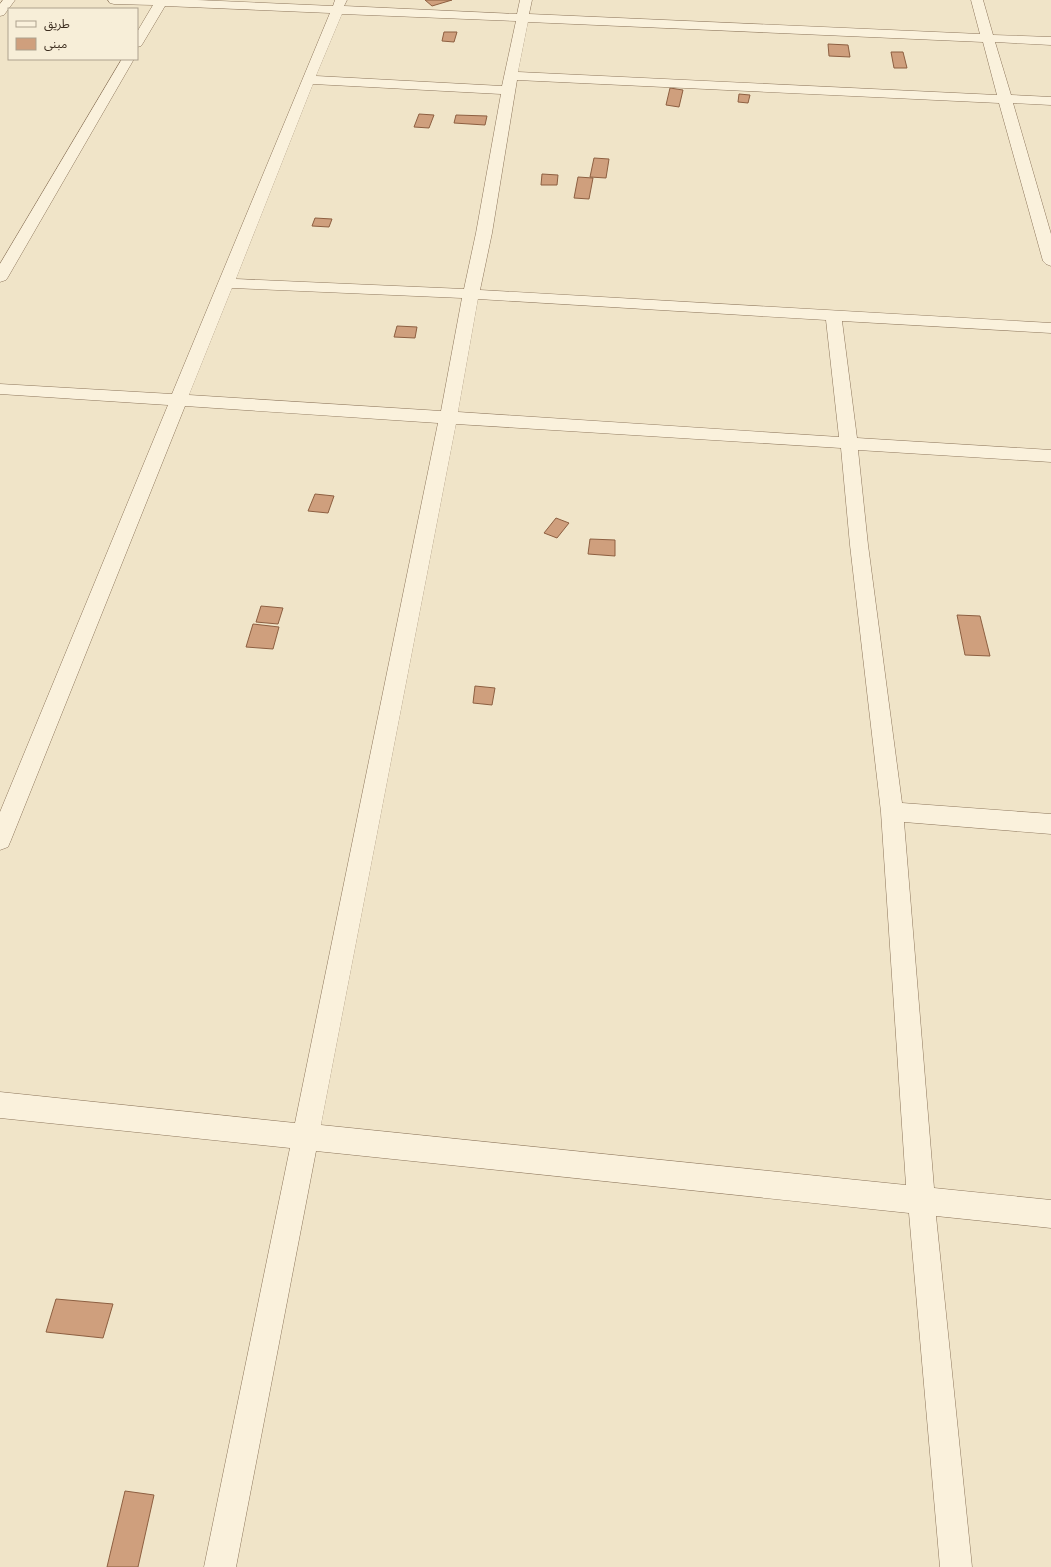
<svg xmlns="http://www.w3.org/2000/svg" width="1051" height="1567" font-family="'Zilla Slab','Noto Sans Arabic',serif">
  <style>
    .building { fill: #cf9f7d; stroke: #8d5f41 }
    .lines { fill: none; stroke-linecap: round; stroke-linejoin: round }
    .minor-casing { stroke: #8d765c; stroke-width: 1 }
    .minor { fill: #faf1dc; fill-rule: evenodd }
  </style>
  <rect width="100%" height="100%" fill="#f0e4c8"/>
  <g class="building">
    <path d="M 425,0 L 452,0 L 432,6 Z"/>
    <path d="M 444,32 L 457,32 L 454,42 L 442,41 Z"/>
    <path d="M 828,44 L 848,45 L 850,57 L 829,56 Z"/>
    <path d="M 891,52 L 903,52 L 907,68 L 894,68 Z"/>
    <path d="M 670,88 L 683,90 L 679,107 L 666,105 Z"/>
    <path d="M 739,94 L 750,95 L 748,103 L 738,102 Z"/>
    <path d="M 419,114 L 434,115 L 429,128 L 414,127 Z"/>
    <path d="M 456,115 L 487,116 L 485,125 L 454,123 Z"/>
    <path d="M 594,158 L 609,159 L 606,178 L 590,177 Z"/>
    <path d="M 542,174 L 558,175 L 557,185 L 541,185 Z"/>
    <path d="M 578,177 L 593,178 L 589,199 L 574,198 Z"/>
    <path d="M 315,218 L 332,219 L 329,227 L 312,226 Z"/>
    <path d="M 397,326 L 417,327 L 415,338 L 394,337 Z"/>
    <path d="M 315,494 L 334,496 L 328,513 L 308,511 Z"/>
    <path d="M 556,518 L 569,523 L 557,538 L 544,533 Z"/>
    <path d="M 590,539 L 615,540 L 615,556 L 588,554 Z"/>
    <path d="M 261,606 L 283,608 L 278,624 L 256,622 Z"/>
    <path d="M 957,615 L 980,616 L 990,656 L 965,655 Z"/>
    <path d="M 253,624 L 279,627 L 273,649 L 246,647 Z"/>
    <path d="M 475,686 L 495,688 L 492,705 L 473,703 Z"/>
    <path d="M 56,1299 L 113,1304 L 103,1338 L 46,1332 Z"/>
    <path d="M 125,1491 L 154,1495 L 138,1567 L 107,1567 Z"/>
  </g>
  <g class="lines">
    <defs>
      <g id="minor">
        <path d="M 3,0 L 15,0 L 4,15 L 0,16 L 0,4 Z"/>
        <path d="M 108,0 L 197,0 L 333,6 L 335,0 L 347,0 L 344,6 L 517,14 L 520,0 L 532,0 L 529,14 L 980,34 L 971,0 L 983,0 L 993,35 L 1051,37 L 1051,45 L 995,42 L 1011,95 L 1051,97 L 1051,105 L 1013,103 L 1051,234 L 1051,266 L 1046,264 L 1043,261 L 999,103 L 517,80 L 492,233 L 480,290 L 1051,323 L 1051,333 L 842,321 L 857,438 L 1051,450 L 1051,462 L 858,450 L 868,545 L 902,803 L 1051,814 L 1051,834 L 904,822 L 934,1188 L 1051,1200 L 1051,1228 L 936,1216 L 972,1567 L 940,1567 L 909,1213 L 316,1151 L 236,1567 L 204,1567 L 290,1148 L 0,1118 L 0,1092 L 295,1123 L 438,423 L 185,406 L 11,840 L 8,847 L 0,850 L 0,812 L 168,405 L 0,394 L 0,384 L 172,394 L 330,13 L 165,6 L 143,43 L 141,46 L 137,47 L 137,32 L 153,5 L 114,4 L 110,3 ZM 342,14 L 516,21 L 502,86 L 316,76 ZM 528,22 L 983,42 L 997,95 L 518,72 ZM 313,84 L 501,94 L 476,233 L 464,289 L 236,279 ZM 232,288 L 462,298 L 441,411 L 189,395 ZM 478,299 L 826,320 L 839,437 L 458,412 ZM 456,424 L 841,448 L 850,545 L 881,812 L 906,1185 L 321,1125 Z"/>
        <path d="M 122,59 L 134,59 L 8,277 L 6,280 L 0,282 L 0,264 Z"/>
      </g>
    </defs>
    <use href="#minor" class="minor-casing"/>
    <use href="#minor" class="minor"/>
  </g>
  <rect x="8" y="8" width="130" height="52" fill="#f7eed8" stroke="#ada18e"/>
  <rect x="16" y="21" width="20" height="6" fill="#faf1dc" stroke="#ada18e"/>
  <text x="44" y="28" font-size="12" fill="#3d2e20">طريق</text>
  <rect x="16" y="38" width="20" height="12" fill="#cf9f7d" stroke="#ada18e"/>
  <text x="44" y="48" font-size="12" fill="#3d2e20">مبنى</text>
</svg>
